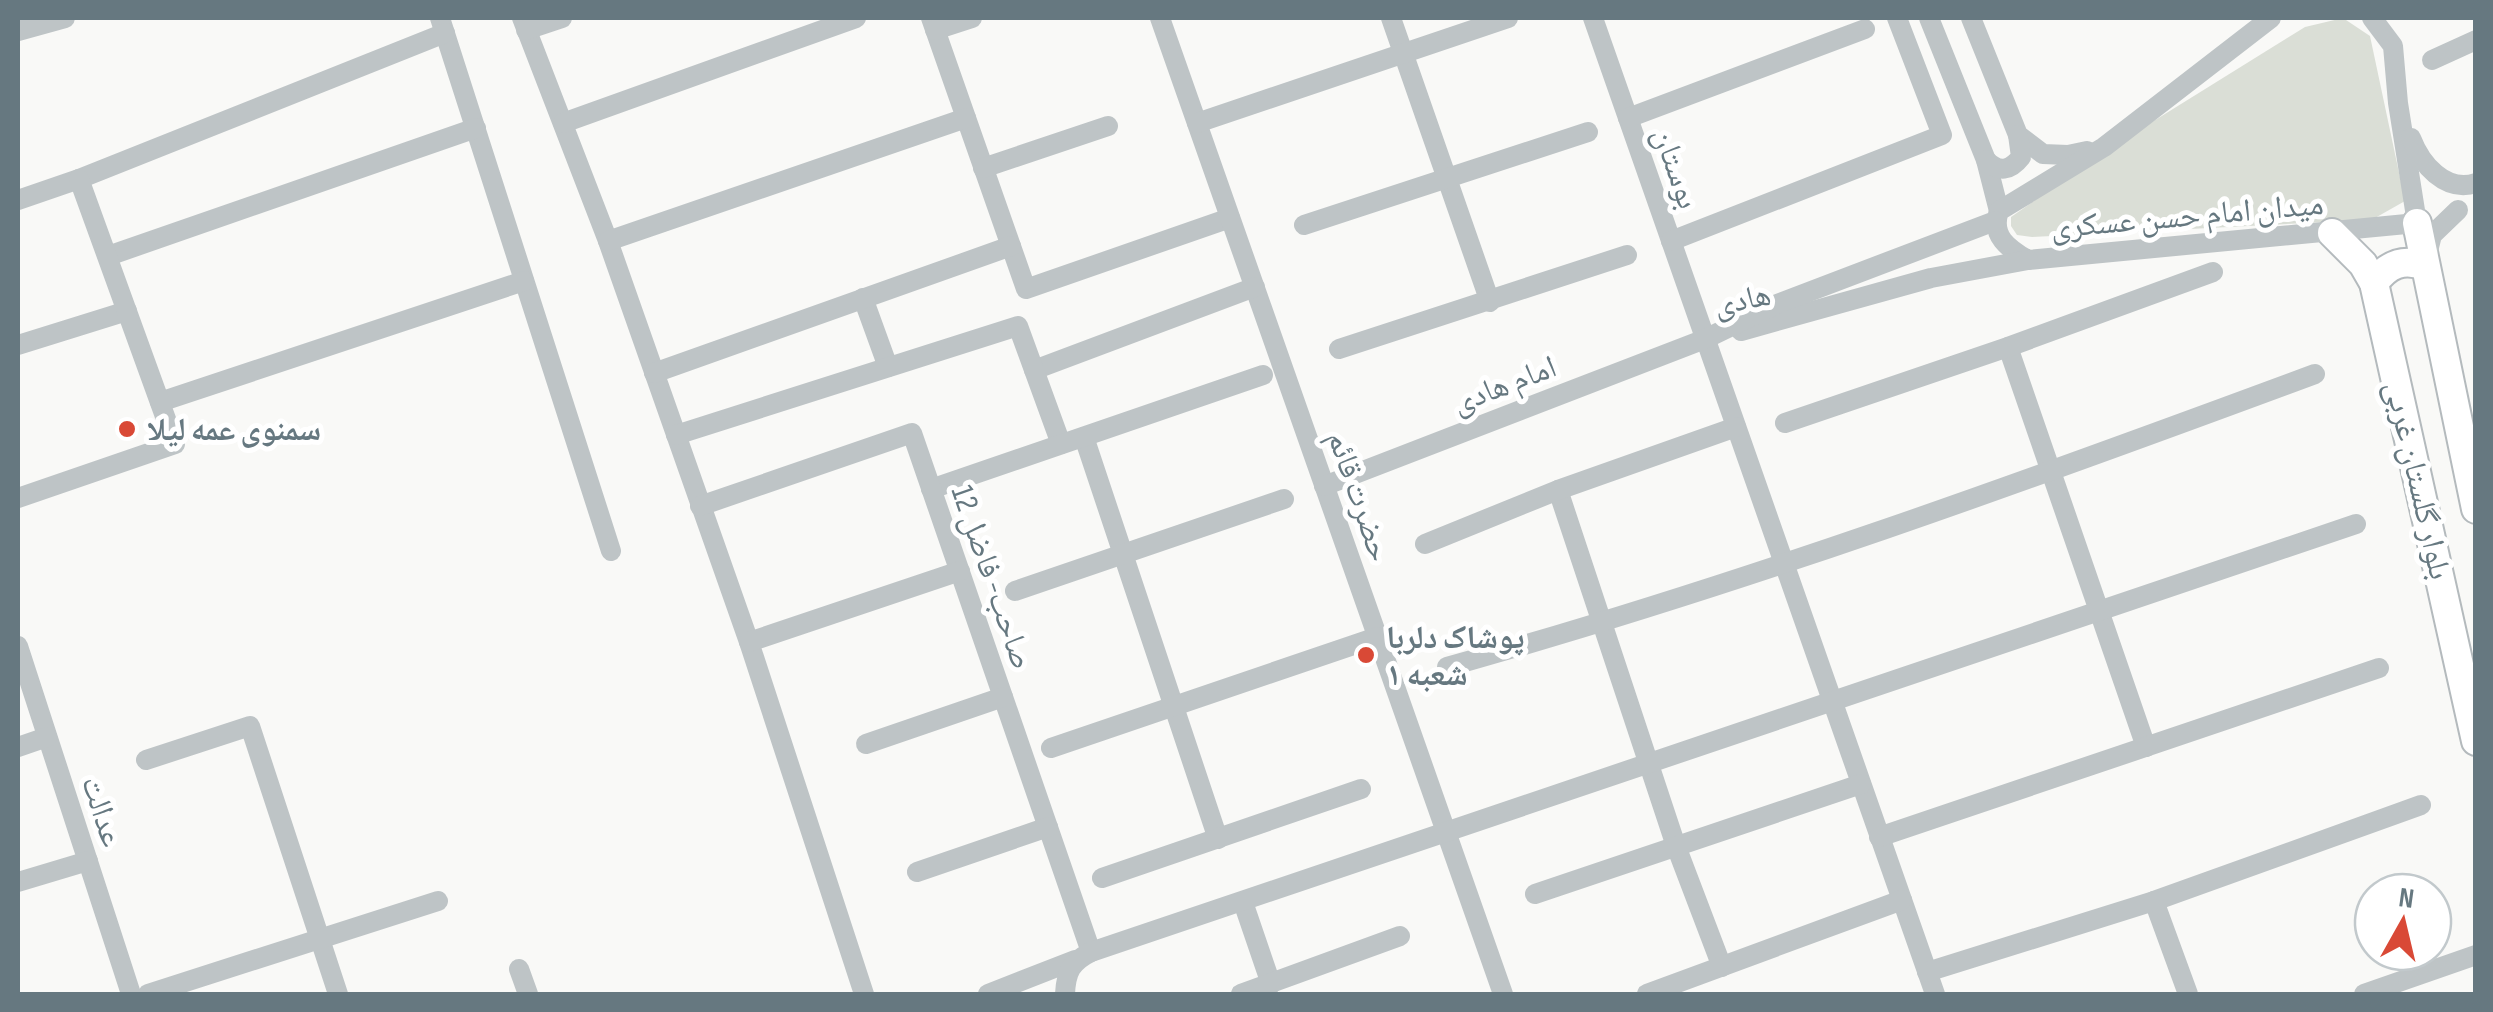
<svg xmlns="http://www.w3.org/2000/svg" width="2493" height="1012" font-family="'Sofia Sans Condensed','Noto Naskh Arabic',sans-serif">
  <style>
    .green { fill: #daded6 }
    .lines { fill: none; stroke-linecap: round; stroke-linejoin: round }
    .major-casing { stroke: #b4babd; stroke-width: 32 }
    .minor { stroke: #bec4c6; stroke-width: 20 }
    .major { stroke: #fff; stroke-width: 28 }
    .poi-dot { fill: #d94936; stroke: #fff; stroke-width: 4 }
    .labels { text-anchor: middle; stroke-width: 10; stroke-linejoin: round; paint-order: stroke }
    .street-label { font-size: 32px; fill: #667880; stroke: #fff }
    .poi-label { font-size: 32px; font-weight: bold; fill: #667880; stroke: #fff; text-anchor: start }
  </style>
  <rect width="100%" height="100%" fill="#f9f9f7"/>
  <path class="green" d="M 2343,18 L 2370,36 L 2405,201 L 2375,218 L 2346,221 L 2032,237 L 2017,235 L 2011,226 L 2011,217 L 2107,150 L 2305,27 Z"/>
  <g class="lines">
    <defs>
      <g id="major">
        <path d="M 2417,223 L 2476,509"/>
        <path d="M 2332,233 L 2363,264 L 2374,283 L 2476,741"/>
        <path d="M 2374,283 C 2388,264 2403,258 2425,266"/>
      </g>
    </defs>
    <use href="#major" class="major-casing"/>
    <g class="minor">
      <path d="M 440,18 L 611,551"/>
      <path d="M 522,18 L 608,241 L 749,642 L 864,994"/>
      <path d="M 931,18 L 1026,289 L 1230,218"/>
      <path d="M 1160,18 L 1503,994"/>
      <path d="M 1391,18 L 1490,302"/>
      <path d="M 1593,18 L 1935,994"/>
      <path d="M 1929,18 L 1986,160 L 1999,211"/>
      <path d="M 1971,18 L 2018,135 L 2043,154 L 2068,155 L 2087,151"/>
      <path d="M 2271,18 L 2104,147 L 1999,211 C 1990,236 2009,249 2028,260 L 2417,223 L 2398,103 L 2393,46 L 2372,18"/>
      <path d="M 526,30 L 562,18"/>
      <path d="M 935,30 L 972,18"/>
      <path d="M 18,31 L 65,18"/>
      <path d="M 2432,60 L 2476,40"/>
      <path d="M 1628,118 L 1865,29"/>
      <path d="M 563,123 L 856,18"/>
      <path d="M 1197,123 L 1508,18"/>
      <path d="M 2411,138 C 2421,164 2445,193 2476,183"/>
      <path d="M 1986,160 C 1999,173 2010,171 2021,157 L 2018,135"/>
      <path d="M 983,168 L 1108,126"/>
      <path d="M 18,200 L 79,179 L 445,33"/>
      <path d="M 1304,225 L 1588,132"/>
      <path d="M 608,241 L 966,118"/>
      <path d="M 1671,241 L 1942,135 L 1897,18"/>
      <path d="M 108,256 L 476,128"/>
      <path d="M 2426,259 L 2432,235 L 2458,210"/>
      <path d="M 863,298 L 888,367"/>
      <path d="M 1741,331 L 1931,278 L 2028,260"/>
      <path d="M 18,345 L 127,311"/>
      <path d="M 2008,347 L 2146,747"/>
      <path d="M 1339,349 L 1627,255"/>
      <path d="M 1034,370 L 1255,287"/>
      <path d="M 654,373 L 1011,246"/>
      <path d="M 160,402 L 524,281"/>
      <path d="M 1785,423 L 2008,347 L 2213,272"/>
      <path d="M 676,435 L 1018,326 L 1061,444"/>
      <path d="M 1084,437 L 1218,839"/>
      <path d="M 1324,486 L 1705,339 L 1777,304 L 1995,221"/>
      <path d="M 931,489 L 1263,375"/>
      <path d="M 1558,490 L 1676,846 L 1722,967"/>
      <path d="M 18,498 L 175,444 L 79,179"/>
      <path d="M 700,506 L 912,433 L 1091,952"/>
      <path d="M 1425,544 L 1558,490 L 1736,427"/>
      <path d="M 1015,591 L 1284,499"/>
      <path d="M 749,642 L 960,571"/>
      <path d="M 18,646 L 131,994"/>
      <path d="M 1447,667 C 1741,585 2029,480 2315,374"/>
      <path d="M 866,744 L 1003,697"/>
      <path d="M 18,747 L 47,737"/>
      <path d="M 1051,748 L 1377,637"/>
      <path d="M 146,760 L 250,726 L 338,994"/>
      <path d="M 1879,837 L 2379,668"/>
      <path d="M 917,872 L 1048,827"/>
      <path d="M 1102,878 L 1361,789"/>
      <path d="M 18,882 L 88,861"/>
      <path d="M 1535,894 L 1861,784"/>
      <path d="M 2154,901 L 2188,994"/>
      <path d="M 1243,902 L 1271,984"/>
      <path d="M 519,969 L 528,994"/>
      <path d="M 1927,972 L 2154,901 L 2421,805"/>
      <path d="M 148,994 L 438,901"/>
      <path d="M 988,994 L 1075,960"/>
      <path d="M 1065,994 C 1066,972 1071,962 1091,952 L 2356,524"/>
      <path d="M 1241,994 L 1400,936"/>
      <path d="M 1647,994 L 1902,900"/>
      <path d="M 2364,994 L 2476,955"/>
    </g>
    <use href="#major" class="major"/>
  </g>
  <g class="poi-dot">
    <circle cx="127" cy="429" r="10"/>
    <circle cx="1366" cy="655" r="10"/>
  </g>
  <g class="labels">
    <g class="street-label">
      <text transform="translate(1677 168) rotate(71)" y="11">بوستان</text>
      <text transform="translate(2187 215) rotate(-5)" y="11">میدان امام حسن عسکری</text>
      <text transform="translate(1742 299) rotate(-12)" y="11">هادی</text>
      <text transform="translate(1504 384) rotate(-21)" y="11">امام هادی</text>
      <text transform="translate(2419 480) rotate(77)" y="11">بلوار گلستان غربی</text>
      <text transform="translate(1360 496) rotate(71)" y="11">حضرت قائم</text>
      <text transform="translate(993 577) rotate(71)" y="11">صاحب- فاضل 12</text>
      <text transform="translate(103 811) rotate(72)" y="11">عدالت</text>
    </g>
    <g class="poi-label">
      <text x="147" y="440">سمنوی عمه لیلا</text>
      <text x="1386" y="648">پوشاک دلربا<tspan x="1386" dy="37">شعبه ۱</tspan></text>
    </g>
  </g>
  <rect width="2493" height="1012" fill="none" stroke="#667880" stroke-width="40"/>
  <g transform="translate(2403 922) rotate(8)"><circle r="48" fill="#ffffff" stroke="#c2c9cc" stroke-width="2.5"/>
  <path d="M0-8L18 38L0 25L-18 38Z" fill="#d94936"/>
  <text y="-15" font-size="28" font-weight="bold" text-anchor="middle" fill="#667880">N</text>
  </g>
</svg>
